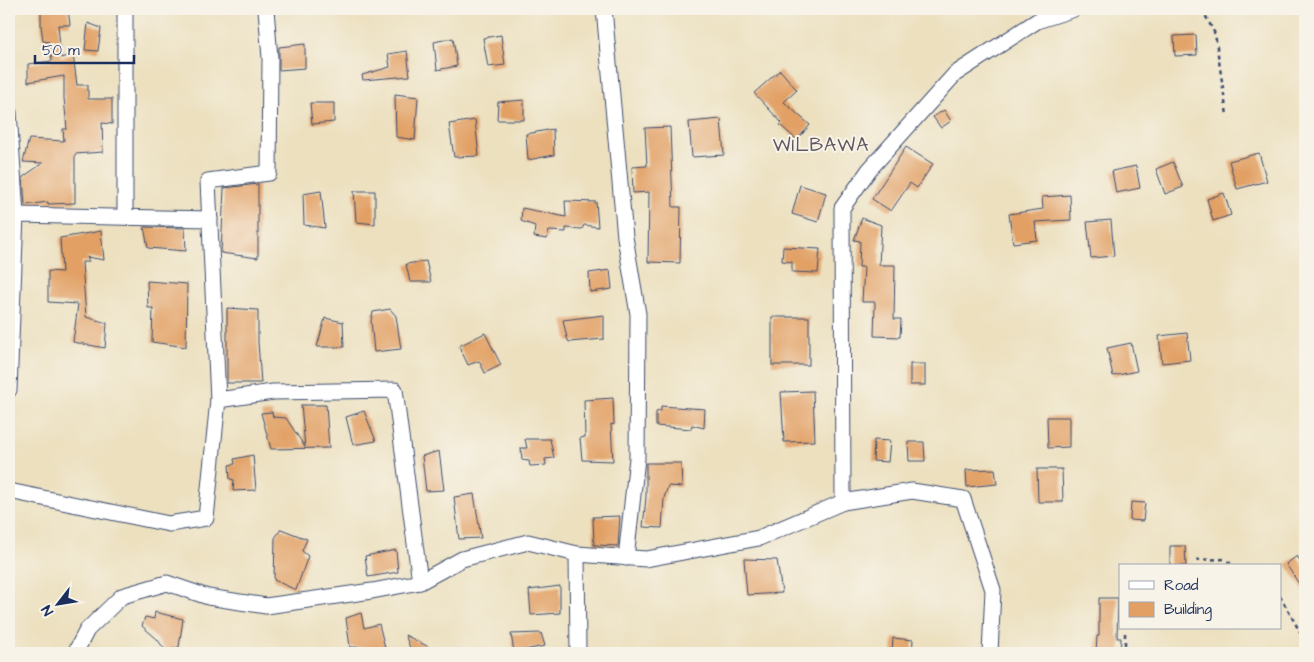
<svg xmlns="http://www.w3.org/2000/svg" width="1314" height="662" font-family="'Architects Daughter',sans-serif">
  <style>
    .building { fill: #e2a065 }
    .lines { fill: none; stroke-linecap: round; stroke-linejoin: round }
    .street-casing { stroke: #3a4a6d; stroke-width: 17 }
    .path { stroke: #3a4a6d; stroke-width: 2.5; stroke-dasharray: 4 4; stroke-linecap: butt }
    .street { stroke: #fff; stroke-width: 15 }
    .labels { text-anchor: middle; stroke-width: 4; stroke-linejoin: round; paint-order: stroke }
    .quarter-label { font-size: 19px; letter-spacing: 1px; fill: #615760; stroke: #f7f3e8 }
  </style>
  <rect width="100%" height="100%" fill="#f7f3e8"/>
  <filter id="ink" filterUnits="userSpaceOnUse"><feTurbulence type="fractalNoise" baseFrequency=".02" numOctaves="2"/><feDisplacementMap in="SourceGraphic" scale="10" xChannelSelector="R" yChannelSelector="G"/><feConvolveMatrix kernelMatrix="1 2 1 2 8 2 1 2 1" color-interpolation-filters="sRGB"/></filter>
  <filter id="wash" filterUnits="userSpaceOnUse"><feTurbulence type="fractalNoise" baseFrequency=".0096" numOctaves="4" result="noise"/><feDisplacementMap in="SourceGraphic" scale="20" xChannelSelector="R" yChannelSelector="G"/><feGaussianBlur stdDeviation="1.12" result="paint"/><feColorMatrix in="noise" values="0 0 0 0 0 0 0 0 0 0 0 0 0 0 0 0 0 1.4 0 .05"/><feComposite in="paint" operator="in"/></filter>
  <g filter="url(#wash)">
    <rect width="100%" height="100%" fill="#ece0bf"/>
    <g id="blocks">
      <g class="building">
        <path d="M 41,9 L 68,9 L 70,25 L 58,25 L 61,58 L 73,54 L 77,85 L 88,85 L 88,99 L 112,99 L 112,124 L 102,123 L 103,152 L 75,154 L 75,203 L 48,204 L 48,202 L 25,205 L 23,177 L 43,163 L 23,162 L 29,139 L 64,141 L 63,129 L 67,129 L 64,98 L 64,76 L 28,82 L 28,64 L 52,61 L 49,42 L 43,41 L 41,25 Z"/>
        <path d="M 88,23 L 101,28 L 98,51 L 85,50 Z"/>
        <path d="M 501,35 L 505,65 L 488,67 L 483,38 Z"/>
        <path d="M 1196,35 L 1197,55 L 1175,56 L 1174,36 Z"/>
        <path d="M 453,38 L 457,66 L 437,70 L 434,42 Z"/>
        <path d="M 305,44 L 305,68 L 279,70 L 279,47 Z"/>
        <path d="M 407,51 L 410,76 L 363,80 L 362,75 L 390,67 L 388,54 Z"/>
        <path d="M 780,70 L 797,90 L 784,102 L 810,125 L 797,140 L 780,125 L 782,123 L 754,93 Z"/>
        <path d="M 395,94 L 418,97 L 415,140 L 396,137 Z"/>
        <path d="M 524,100 L 524,120 L 497,120 L 498,102 Z"/>
        <path d="M 310,103 L 334,103 L 334,122 L 312,124 Z"/>
        <path d="M 944,110 L 951,121 L 941,128 L 933,117 Z"/>
        <path d="M 721,119 L 724,155 L 692,157 L 689,122 Z"/>
        <path d="M 475,120 L 479,156 L 454,157 L 449,124 Z"/>
        <path d="M 670,127 L 673,207 L 681,207 L 680,263 L 648,262 L 649,192 L 633,193 L 632,167 L 647,166 L 645,128 Z"/>
        <path d="M 553,129 L 554,155 L 528,160 L 526,134 Z"/>
        <path d="M 906,147 L 933,164 L 917,188 L 910,183 L 891,211 L 872,199 Z"/>
        <path d="M 1259,153 L 1267,181 L 1237,189 L 1229,161 Z"/>
        <path d="M 1173,162 L 1183,187 L 1165,194 L 1156,169 Z"/>
        <path d="M 1136,166 L 1140,188 L 1116,193 L 1112,171 Z"/>
        <path d="M 258,184 L 258,258 L 221,253 L 224,188 Z"/>
        <path d="M 800,185 L 826,193 L 818,222 L 792,214 Z"/>
        <path d="M 321,191 L 325,228 L 304,225 L 303,194 Z"/>
        <path d="M 354,191 L 375,191 L 375,224 L 356,222 Z"/>
        <path d="M 1224,193 L 1231,215 L 1213,221 L 1207,199 Z"/>
        <path d="M 1070,195 L 1071,220 L 1035,222 L 1037,240 L 1013,243 L 1009,214 L 1043,209 L 1042,197 Z"/>
        <path d="M 565,201 L 596,202 L 598,227 L 584,225 L 582,229 L 566,228 L 566,232 L 549,231 L 547,239 L 534,237 L 535,226 L 521,221 L 522,208 L 566,217 Z"/>
        <path d="M 862,218 L 881,225 L 879,265 L 895,265 L 894,319 L 901,319 L 900,337 L 874,336 L 875,302 L 862,302 L 864,267 L 859,267 L 860,241 L 854,240 Z"/>
        <path d="M 1111,220 L 1114,256 L 1091,258 L 1087,222 Z"/>
        <path d="M 144,227 L 185,228 L 186,251 L 148,248 Z"/>
        <path d="M 101,231 L 104,260 L 87,257 L 89,262 L 82,262 L 86,317 L 107,323 L 105,348 L 73,342 L 78,304 L 48,302 L 48,271 L 62,272 L 60,238 Z"/>
        <path d="M 783,247 L 820,249 L 818,273 L 792,272 L 792,262 L 782,261 Z"/>
        <path d="M 426,261 L 431,282 L 410,282 L 406,264 Z"/>
        <path d="M 610,270 L 612,289 L 590,292 L 589,273 Z"/>
        <path d="M 147,281 L 187,284 L 186,347 L 152,342 L 153,308 L 148,308 Z"/>
        <path d="M 227,308 L 258,310 L 258,342 L 261,383 L 227,383 Z"/>
        <path d="M 390,309 L 396,316 L 401,349 L 374,352 L 371,320 L 373,312 Z"/>
        <path d="M 604,315 L 604,339 L 569,342 L 567,338 L 563,320 Z"/>
        <rect x="772" y="317" width="37" height="48"/>
        <path d="M 325,318 L 343,322 L 344,347 L 317,347 Z"/>
        <path d="M 485,333 L 501,365 L 485,373 L 479,361 L 468,365 L 459,346 Z"/>
        <path d="M 1187,333 L 1190,360 L 1162,363 L 1159,336 Z"/>
        <path d="M 1131,343 L 1137,371 L 1113,376 L 1107,348 Z"/>
        <rect x="910" y="364" width="15" height="21"/>
        <path d="M 813,391 L 815,441 L 784,442 L 781,392 Z"/>
        <path d="M 613,398 L 614,425 L 611,424 L 613,461 L 582,460 L 580,438 L 585,437 L 584,400 Z"/>
        <path d="M 301,405 L 326,405 L 329,448 L 271,449 L 261,413 L 272,412 L 273,417 L 286,418 L 305,447 Z"/>
        <path d="M 661,406 L 705,409 L 704,428 L 692,425 L 691,429 L 656,426 L 656,412 L 661,411 Z"/>
        <path d="M 364,411 L 376,441 L 353,445 L 346,417 Z"/>
        <path d="M 1047,417 L 1069,417 L 1069,447 L 1048,448 Z"/>
        <path d="M 525,439 L 550,439 L 554,458 L 545,459 L 546,465 L 530,466 L 529,461 L 522,460 L 521,448 L 527,448 Z"/>
        <path d="M 874,440 L 890,441 L 888,462 L 873,461 Z"/>
        <path d="M 908,442 L 924,442 L 925,461 L 909,461 Z"/>
        <path d="M 439,451 L 444,490 L 426,491 L 422,456 Z"/>
        <path d="M 253,455 L 256,490 L 233,491 L 234,480 L 230,479 L 229,465 L 235,464 L 234,459 Z"/>
        <path d="M 646,463 L 681,463 L 682,487 L 668,486 L 664,498 L 662,528 L 643,527 L 646,497 Z"/>
        <path d="M 995,469 L 997,484 L 967,487 L 966,470 Z"/>
        <path d="M 1037,469 L 1062,469 L 1063,502 L 1038,502 Z"/>
        <path d="M 474,494 L 481,538 L 459,539 L 454,497 Z"/>
        <path d="M 1131,502 L 1145,503 L 1143,521 L 1130,520 Z"/>
        <path d="M 620,516 L 618,546 L 594,545 L 593,517 Z"/>
        <path d="M 281,529 L 307,539 L 302,551 L 308,556 L 296,590 L 274,580 L 275,538 Z"/>
        <path d="M 1170,546 L 1185,546 L 1186,566 L 1170,566 Z"/>
        <path d="M 396,550 L 398,572 L 368,577 L 365,556 Z"/>
        <path d="M 1297,556 L 1305,569 L 1305,593 L 1286,564 Z"/>
        <path d="M 744,559 L 777,560 L 782,593 L 747,595 Z"/>
        <path d="M 560,586 L 560,613 L 531,615 L 529,590 Z"/>
        <path d="M 1099,598 L 1118,598 L 1117,638 L 1121,638 L 1120,653 L 1096,653 L 1097,636 L 1099,636 Z"/>
        <path d="M 155,612 L 183,619 L 179,647 L 166,651 L 157,639 L 142,626 L 145,617 L 154,619 Z"/>
        <path d="M 361,613 L 364,628 L 379,624 L 385,648 L 350,647 L 346,618 Z"/>
        <path d="M 541,633 L 545,646 L 514,652 L 511,634 Z"/>
        <path d="M 405,635 L 441,653 L 412,653 Z"/>
        <path d="M 893,638 L 913,640 L 912,653 L 892,653 Z"/>
      </g>
    </g>
  </g>
  <g filter="url(#ink)">
    <use href="#blocks" fill-opacity="0" stroke="#3a4a6d" stroke-width="1"/>
    <g class="lines">
      <defs>
        <g id="street">
          <path d="M 125,9 L 125,217"/>
          <path d="M 604,9 L 625,237 L 638,314 L 637,458 L 626,558"/>
          <path d="M 9,112 L 16,215"/>
          <path d="M 9,390 L 16,215 L 210,219"/>
          <path d="M 218,400 L 208,181 L 269,173 L 270,58 L 266,9"/>
          <path d="M 9,491 L 169,524 L 206,518 L 218,400 L 273,392 L 395,390 L 420,582"/>
          <path d="M 577,554 L 578,653"/>
          <path d="M 75,653 L 87,630 L 122,596 L 167,583 L 208,597 L 266,606 L 372,591 L 420,582 L 462,559 L 528,542 L 577,554 L 646,559 L 759,538 L 843,502"/>
          <path d="M 990,653 L 993,590 L 963,499 L 912,491 L 843,502 L 842,208 L 869,170 L 955,74 L 1037,21 L 1074,9"/>
        </g>
      </defs>
      <use href="#street" class="street-casing"/>
      <g class="path">
        <path d="M 1202,9 L 1215,34 L 1227,115"/>
        <path d="M 1196,560 L 1224,559 L 1235,566"/>
        <path d="M 1280,596 L 1305,641"/>
        <path d="M 1125,633 L 1125,653"/>
      </g>
      <use href="#street" class="street"/>
    </g>
  </g>
  <g class="labels">
    <g class="quarter-label">
      <text x="821" y="151">WILBAWA</text>
    </g>
  </g>
  <rect width="1314" height="662" fill="none" stroke="#f7f3e8" stroke-width="30"/>
  <rect x="1119" y="564" width="162" height="65" fill="#f7f3e8" stroke="#9fa5b1"/>
  <rect x="1129" y="581" width="25" height="8" fill="#ffffff" stroke="#9fa5b1"/>
  <text x="1164" y="590" font-size="15" fill="#1b2f5e">Road</text>
  <rect x="1129" y="602" width="25" height="15" fill="#e2a065" stroke="#9fa5b1"/>
  <text x="1164" y="614" font-size="15" fill="#1b2f5e">Building</text>
  <g transform="translate(58 604) rotate(239)" stroke="#f7f3e8" stroke-width="4" paint-order="stroke">
  <path d="M0-4L9 19L0 12L-9 19Z" fill="#1b2f5e"/>
  <text y="-8" font-size="14" font-weight="bold" text-anchor="middle" fill="#1b2f5e">N</text>
  </g>
  <path d="M35 55v8h99v-8" fill="none" stroke="#1b2f5e" stroke-width="2.5"/>
  <text x="42" y="55" font-size="15" fill="#1b2f5e" stroke="#f7f3e8" stroke-width="4" paint-order="stroke">50 m</text>
</svg>
